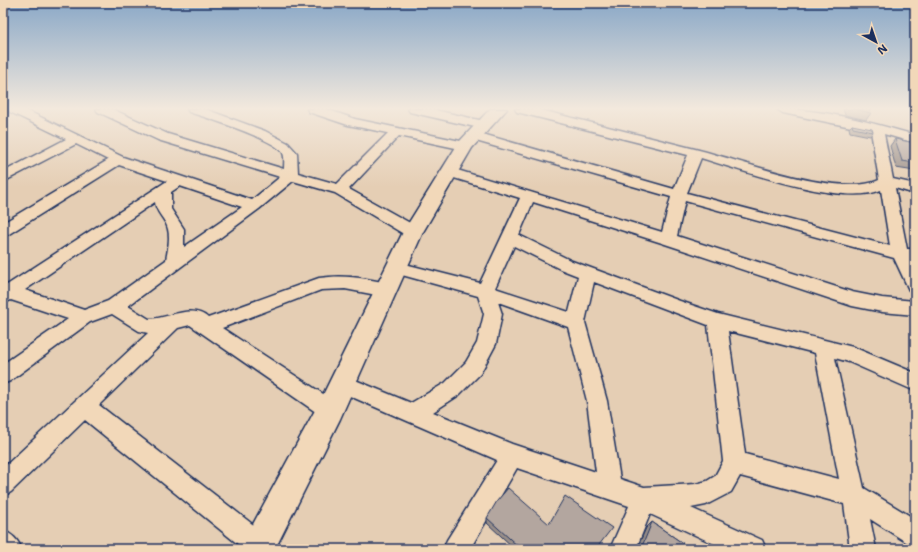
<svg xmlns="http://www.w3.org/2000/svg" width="918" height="552" font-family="'Shantell Sans',sans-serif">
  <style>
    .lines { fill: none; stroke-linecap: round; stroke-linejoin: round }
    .street-casing { stroke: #1b2f5e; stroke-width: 3 }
    .secondary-casing { stroke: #1b2f5e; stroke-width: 3 }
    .street { fill: #f2d8b9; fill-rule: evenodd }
    .secondary { fill: #f2d8b9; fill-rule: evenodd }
    .wall { fill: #9a8f89; stroke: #1b2f5e }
    .building { fill: #b3a69f; stroke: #1b2f5e }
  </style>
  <rect width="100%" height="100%" fill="#e5ceb4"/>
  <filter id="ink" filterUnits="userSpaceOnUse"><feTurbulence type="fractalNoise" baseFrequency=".025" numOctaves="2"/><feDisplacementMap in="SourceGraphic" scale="8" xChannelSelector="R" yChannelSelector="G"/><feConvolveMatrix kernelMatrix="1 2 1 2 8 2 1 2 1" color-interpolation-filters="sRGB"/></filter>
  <g filter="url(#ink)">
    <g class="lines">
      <defs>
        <g id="street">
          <path d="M 8,109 L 24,109 L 123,157 L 252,200 L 280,177 L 158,140 L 98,112 L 96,109 L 112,109 L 168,134 L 284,169 C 284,164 285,157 283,153 C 277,140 205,117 189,112 L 187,109 L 205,109 L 265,131 L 288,143 L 297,153 L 298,173 L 337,184 L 388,133 L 348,125 L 309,112 L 307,109 L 326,109 L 355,119 L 470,143 L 472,146 L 470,149 L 465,150 L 399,136 L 349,189 L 419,228 L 421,232 L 419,236 L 413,237 L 407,236 L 335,193 L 293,181 L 259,209 L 128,306 L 149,319 C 168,319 192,303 208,318 L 319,278 C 344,274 369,278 393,285 L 396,290 L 393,295 L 387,297 L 345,289 L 321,290 L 222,328 L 337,403 L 341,410 L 337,417 L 330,420 L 323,417 L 190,325 L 178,328 L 99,405 L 269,537 L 273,546 L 271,549 L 244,549 L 85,420 L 11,492 L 3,496 L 3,468 L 148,333 L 139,331 L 112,314 L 90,322 L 10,381 L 3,384 L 3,364 L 68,319 L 11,300 L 3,303 L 3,283 L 7,285 L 167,181 L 119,165 L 9,234 L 3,235 L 3,223 L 108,160 L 76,144 L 3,182 L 3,172 L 66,139 L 10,112 ZM 180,186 L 242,207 L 184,247 L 184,229 L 171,209 L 171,192 ZM 155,202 C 156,211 161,215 165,222 C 172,233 168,248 166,260 L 108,301 L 84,310 L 25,290 Z"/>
          <path d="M 408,109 L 431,109 L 488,122 L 490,125 L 488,128 L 484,129 L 410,112 Z"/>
          <path d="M 515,109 L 537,109 C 591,123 645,136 699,150 C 743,161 838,198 879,180 L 871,131 L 783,113 L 777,109 C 824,109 870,122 915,135 L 915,143 L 884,134 L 893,179 L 915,184 L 915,194 L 895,188 L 907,249 L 915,249 L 915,261 L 911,261 L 915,268 L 915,292 L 909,290 L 894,258 L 685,201 L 677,236 L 852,292 L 882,298 L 915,301 L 915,315 L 882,312 L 852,306 L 662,243 L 533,202 L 519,235 L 572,261 L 680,301 L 718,314 L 853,347 L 915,373 L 915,391 L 849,362 L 835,358 L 864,488 L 915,519 L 915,545 L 906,542 L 870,519 L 876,549 L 850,549 L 844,504 L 740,476 L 731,492 L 706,505 L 691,508 L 762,540 L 766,549 L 725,549 L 650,514 L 636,549 L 610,549 L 629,506 L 517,468 L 470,549 L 443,549 L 447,540 L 497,460 L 336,390 L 333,384 L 336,378 L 343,375 L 411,403 L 445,383 L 466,362 L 477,343 L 484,314 L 478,296 L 391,272 L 389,268 L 391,264 L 397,262 L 480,283 L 520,198 L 444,175 L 442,172 L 444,169 L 449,168 L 454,169 L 662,232 L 671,197 L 469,139 L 468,136 L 469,133 L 479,133 L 674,189 L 688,155 L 517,112 ZM 701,158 C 741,170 843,207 881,190 L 890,246 L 687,193 ZM 514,246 L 560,269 L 578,276 L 569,312 L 495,288 ZM 594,282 L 708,325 L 723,461 L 715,476 L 707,481 L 696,484 L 644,487 L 620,479 L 607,401 L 585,322 ZM 498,302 L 568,327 L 587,401 L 596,472 L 512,444 L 433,412 L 459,395 L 480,374 L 496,344 L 502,314 ZM 728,331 L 815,353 L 839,479 L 745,454 Z"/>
          <path d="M 3,530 C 13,535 17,539 22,549 L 3,549 Z"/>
        </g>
        <path id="secondary" d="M 490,109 L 507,109 L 472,148 L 423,232 L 340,419 L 275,549 L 242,549 L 246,537 L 320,401 L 403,232 L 459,142 Z"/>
      </defs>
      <use href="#street" class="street-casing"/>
      <use href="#secondary" class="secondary-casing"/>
      <use href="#street" class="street"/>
      <use href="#secondary" class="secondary"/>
    </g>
    <g class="wall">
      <path d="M 843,109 L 869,109 L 871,113 L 866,120 L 845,115 Z"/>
      <path d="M 852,125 L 873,132 L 870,136 L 850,132 L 849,128 Z"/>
      <path d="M 895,139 L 915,143 L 915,171 L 896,168 L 890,146 Z"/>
      <path d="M 487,518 L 549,524 L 596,549 L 515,549 L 487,523 Z"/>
      <path d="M 652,522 L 691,549 L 634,549 L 639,544 L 646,528 Z"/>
    </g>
    <g class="building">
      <path d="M 854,109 L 869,109 L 871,113 Z"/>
      <path d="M 852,125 L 872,129 L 873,132 L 853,128 Z"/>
      <path d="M 895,139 L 915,143 L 915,163 L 902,161 Z"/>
      <path d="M 508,488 L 549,524 L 565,496 L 612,528 L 596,549 L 521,549 L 487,518 L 497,501 Z"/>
      <path d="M 652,522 L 691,549 L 636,549 L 638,545 L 643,544 Z"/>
    </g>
  </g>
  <linearGradient id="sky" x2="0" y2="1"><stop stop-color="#8aa8c7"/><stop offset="0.58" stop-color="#f3e9dd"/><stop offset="1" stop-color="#f3e9dd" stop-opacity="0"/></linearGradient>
  <rect width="918" height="187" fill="url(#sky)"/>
  <rect width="918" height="552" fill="none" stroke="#f2d8b9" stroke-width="16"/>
  <rect x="8" y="8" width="902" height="536" fill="none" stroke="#1b2f5e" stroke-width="1.5" filter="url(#ink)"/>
  <g transform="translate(876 42) rotate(140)" stroke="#f2d8b9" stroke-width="3" paint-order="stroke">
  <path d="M0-3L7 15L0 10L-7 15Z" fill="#1b2f5e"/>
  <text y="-6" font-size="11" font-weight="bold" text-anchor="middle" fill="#1b2f5e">N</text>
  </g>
</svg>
